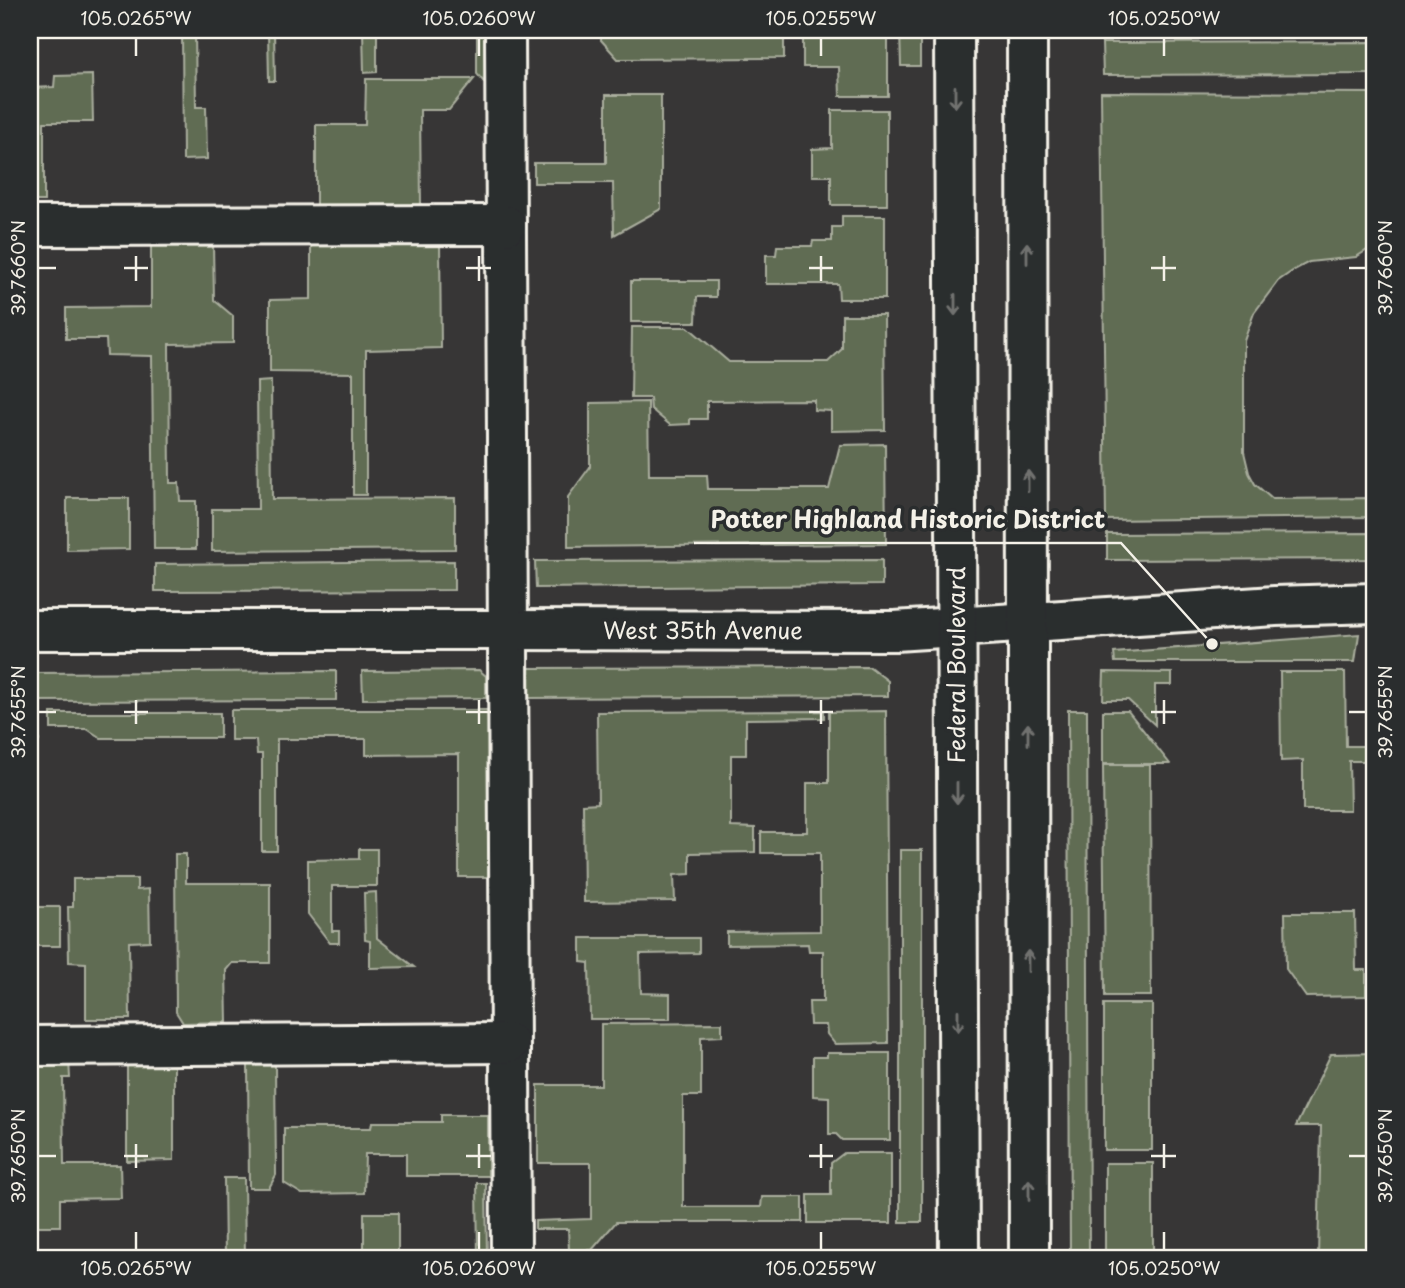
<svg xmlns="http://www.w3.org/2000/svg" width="1405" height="1288" font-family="'Playpen Sans',sans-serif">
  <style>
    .green { fill: #606c53; stroke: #aaae9e; stroke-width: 2 }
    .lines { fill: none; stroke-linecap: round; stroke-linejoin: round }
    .minor-casing { stroke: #f4f1e8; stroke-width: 44 }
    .major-casing { stroke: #f4f1e8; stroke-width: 44 }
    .minor { stroke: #2a2d2e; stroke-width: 38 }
    .major { stroke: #2a2d2e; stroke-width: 38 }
    .oneway { stroke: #71726f }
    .ticks { fill: none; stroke: #f4f1e8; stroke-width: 2.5 }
    .labels { text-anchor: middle; stroke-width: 7; stroke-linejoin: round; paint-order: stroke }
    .street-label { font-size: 23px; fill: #f4f1e8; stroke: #2a2d2e }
    .leader { fill: none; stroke: #f4f1e8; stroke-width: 2.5 }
    .callout-dot { fill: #f4f1e8; stroke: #2a2d2e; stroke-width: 2.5 }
    .callout-label { font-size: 24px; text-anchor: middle; font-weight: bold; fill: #f4f1e8; stroke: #2a2d2e; stroke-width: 7; stroke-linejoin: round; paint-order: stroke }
    .neatline { fill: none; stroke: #f4f1e8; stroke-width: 2.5 }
    .ticks-label { font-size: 18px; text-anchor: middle; fill: #f4f1e8 }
  </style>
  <rect width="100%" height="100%" fill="#373636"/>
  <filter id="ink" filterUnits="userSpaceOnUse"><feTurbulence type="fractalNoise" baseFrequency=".0143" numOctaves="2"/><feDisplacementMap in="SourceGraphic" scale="14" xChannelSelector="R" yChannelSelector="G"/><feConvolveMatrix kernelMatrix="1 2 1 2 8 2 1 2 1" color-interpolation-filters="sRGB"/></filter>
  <g filter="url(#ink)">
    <g class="green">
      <path d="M 182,30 L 195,30 L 196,107 L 206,107 L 207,159 L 183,160 Z"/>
      <path d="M 268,30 L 274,30 L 275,81 L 269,81 Z"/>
      <path d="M 363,30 L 377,30 L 377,72 L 364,73 Z"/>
      <path d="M 477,30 L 487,30 L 488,87 L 477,74 Z"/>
      <path d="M 601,30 L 784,30 L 784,58 L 618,59 L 601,40 Z"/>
      <path d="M 803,30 L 888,30 L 888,96 L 840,96 L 839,67 L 803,67 Z"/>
      <path d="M 900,30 L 920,30 L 920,66 L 901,66 Z"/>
      <path d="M 1375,42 L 1375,74 L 1103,75 L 1102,43 Z"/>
      <path d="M 92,75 L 93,122 L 44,122 L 44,201 L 30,201 L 30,88 L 54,87 L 55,76 Z"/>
      <path d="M 366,79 L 474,79 L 449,110 L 420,110 L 421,205 L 316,205 L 316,125 L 365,125 Z"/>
      <path d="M 1101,92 L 1375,93 L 1375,245 L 1356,257 L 1309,262 L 1294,270 L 1278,281 L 1254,313 L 1244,341 L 1244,452 L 1249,473 L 1255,484 L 1272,499 L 1375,498 L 1375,517 L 1106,520 Z"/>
      <path d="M 606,95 L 661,95 L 661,209 L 614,235 L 613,183 L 534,183 L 534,163 L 606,163 Z"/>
      <path d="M 832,110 L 887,110 L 887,205 L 831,205 L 831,176 L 812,176 L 812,149 L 832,148 Z"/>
      <path d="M 842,216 L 885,216 L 885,299 L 839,299 L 838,284 L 766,284 L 766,255 L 776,255 L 777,246 L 812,246 L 813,241 L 832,241 L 832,227 L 842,227 Z"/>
      <path d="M 440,242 L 441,348 L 366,350 L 366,495 L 353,495 L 353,373 L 270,372 L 270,300 L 311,299 L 311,243 Z"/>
      <path d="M 151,244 L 213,244 L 214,300 L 233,316 L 233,343 L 169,344 L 170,483 L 179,483 L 180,501 L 196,501 L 196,549 L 154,549 L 152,356 L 107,355 L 106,339 L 66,339 L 66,308 L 151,307 Z"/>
      <path d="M 631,281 L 716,281 L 716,297 L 697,297 L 696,322 L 631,322 Z"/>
      <path d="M 842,315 L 884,315 L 885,430 L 831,431 L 831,411 L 814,410 L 814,400 L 707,401 L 707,419 L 690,419 L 690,424 L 670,425 L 651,409 L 650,398 L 631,398 L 632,327 L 688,327 L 729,362 L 828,362 L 842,349 Z"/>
      <rect x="30" y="338" width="6" height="32"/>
      <path d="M 271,381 L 272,499 L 455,498 L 455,549 L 212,551 L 212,509 L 258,509 L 257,382 Z"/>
      <path d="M 648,402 L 649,475 L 707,475 L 708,489 L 829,489 L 840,445 L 885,444 L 886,544 L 568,547 L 568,497 L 590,467 L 590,403 Z"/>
      <path d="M 67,498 L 129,498 L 129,549 L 67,550 Z"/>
      <path d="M 1375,533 L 1375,559 L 1107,560 L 1107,534 Z"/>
      <path d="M 882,560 L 882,585 L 536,588 L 535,561 Z"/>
      <path d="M 454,561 L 454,590 L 155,591 L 155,564 Z"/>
      <path d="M 1359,634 L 1355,662 L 1115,662 L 1114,653 Z"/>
      <path d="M 870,667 L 888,681 L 888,696 L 529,698 L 529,668 Z"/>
      <path d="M 479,670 L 486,676 L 486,698 L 363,699 L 362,671 Z"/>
      <path d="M 336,671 L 336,700 L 30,701 L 30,673 Z"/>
      <path d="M 1104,672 L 1172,673 L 1172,685 L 1155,685 L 1155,725 L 1128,700 L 1103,700 Z"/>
      <path d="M 1280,672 L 1345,672 L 1346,746 L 1375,746 L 1375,761 L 1349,761 L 1350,810 L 1303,810 L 1303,760 L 1281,761 Z"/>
      <path d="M 231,710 L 488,710 L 489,877 L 459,877 L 459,754 L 366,755 L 366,739 L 277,739 L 277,851 L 262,851 L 262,754 L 257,754 L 256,740 L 231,740 Z"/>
      <path d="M 1068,710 L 1087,710 L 1089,1258 L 1070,1258 Z"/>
      <path d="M 824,711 L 824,718 L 746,719 L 746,755 L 731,755 L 731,827 L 755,828 L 755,852 L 690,853 L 690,874 L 674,875 L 675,901 L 584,902 L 583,804 L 598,803 L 597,712 Z"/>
      <path d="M 886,711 L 888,1043 L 835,1044 L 827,1034 L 826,1025 L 810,1025 L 809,1002 L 823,1002 L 823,951 L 809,951 L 808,944 L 727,945 L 727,932 L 820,931 L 820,853 L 761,853 L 761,832 L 807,832 L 807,783 L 829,783 L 829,712 Z"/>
      <path d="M 1103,711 L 1128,711 L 1170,764 L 1103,764 Z"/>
      <rect x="30" y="713" width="9" height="28"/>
      <path d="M 51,713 L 220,713 L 220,738 L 101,738 L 87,729 L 51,729 Z"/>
      <path d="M 1103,765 L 1150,765 L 1151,996 L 1105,996 Z"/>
      <path d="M 359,849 L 377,849 L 377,886 L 332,886 L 332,931 L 339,931 L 339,943 L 330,943 L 308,914 L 308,860 L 359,859 Z"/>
      <rect x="900" y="850" width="22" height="372"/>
      <path d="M 175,854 L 186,854 L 186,883 L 270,883 L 270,963 L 232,963 L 226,970 L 227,1022 L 183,1023 L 176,1012 Z"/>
      <path d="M 73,879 L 137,879 L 137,890 L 149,889 L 150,941 L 129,942 L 130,1019 L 86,1019 L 86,963 L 69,962 L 68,907 L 73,907 Z"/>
      <path d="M 30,885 L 37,885 L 37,907 L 60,907 L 60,946 L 30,946 Z"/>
      <path d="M 376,892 L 377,938 L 414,967 L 370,968 L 370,941 L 365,940 L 364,893 Z"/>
      <path d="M 1285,913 L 1355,913 L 1356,970 L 1366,970 L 1366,996 L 1306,997 L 1286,969 Z"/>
      <path d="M 581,938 L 699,938 L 699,953 L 640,954 L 641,993 L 670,994 L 670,1019 L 590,1019 L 589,963 L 581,962 Z"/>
      <rect x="1104" y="1004" width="48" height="146"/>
      <path d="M 722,1023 L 722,1036 L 701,1037 L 701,1096 L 683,1096 L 683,1207 L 761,1207 L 762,1197 L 803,1197 L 803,1222 L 616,1222 L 592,1250 L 569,1250 L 568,1229 L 535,1229 L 535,1221 L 591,1219 L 591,1163 L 538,1163 L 538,1085 L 601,1085 L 601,1024 Z"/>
      <path d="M 827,1053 L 890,1053 L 890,1140 L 842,1140 L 836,1134 L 829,1134 L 829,1097 L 813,1096 L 813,1057 L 827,1057 Z"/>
      <path d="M 1375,1053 L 1375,1248 L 1362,1258 L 1318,1258 L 1321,1126 L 1296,1126 L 1331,1054 Z"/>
      <path d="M 30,1060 L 69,1060 L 70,1078 L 63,1078 L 64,1165 L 120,1165 L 121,1198 L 60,1199 L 60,1226 L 35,1226 L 35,1258 L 30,1258 Z"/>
      <path d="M 127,1062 L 174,1062 L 174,1160 L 127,1161 Z"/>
      <path d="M 248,1065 L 275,1065 L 276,1175 L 269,1188 L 249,1188 Z"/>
      <path d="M 441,1115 L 488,1115 L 488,1176 L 406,1176 L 406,1154 L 365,1154 L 364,1193 L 302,1194 L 284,1183 L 284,1128 L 371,1128 L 372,1122 L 441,1122 Z"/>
      <path d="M 844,1153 L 891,1153 L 891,1223 L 808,1223 L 808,1195 L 831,1195 L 831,1163 Z"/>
      <rect x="1105" y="1163" width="48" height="95"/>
      <path d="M 224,1178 L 244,1178 L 245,1258 L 225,1258 Z"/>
      <path d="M 477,1183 L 486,1183 L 487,1258 L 478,1258 Z"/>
      <rect x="364" y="1213" width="34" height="45"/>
    </g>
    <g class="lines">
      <defs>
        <g id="minor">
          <path d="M 505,30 L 511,1258"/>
          <path d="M 30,226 L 506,225"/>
          <path d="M 30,630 L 508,630 L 895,631 L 1275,606 L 1375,603"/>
          <path d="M 30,1046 L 509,1043"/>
        </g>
        <g id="major">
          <path d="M 954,30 L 959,1258"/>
          <path d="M 1027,30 L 1029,1258"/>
        </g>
      </defs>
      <use href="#minor" class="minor-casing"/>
      <use href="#major" class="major-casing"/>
      <use href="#minor" class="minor"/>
      <use href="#major" class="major"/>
    </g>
    <defs><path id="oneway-shaft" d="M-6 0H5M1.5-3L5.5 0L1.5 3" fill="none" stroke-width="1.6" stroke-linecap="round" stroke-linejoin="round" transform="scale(1.75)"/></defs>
    <g class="oneway">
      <use href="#oneway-shaft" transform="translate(955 97) rotate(90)"/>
      <use href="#oneway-shaft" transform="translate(1027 253) rotate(-90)"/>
      <use href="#oneway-shaft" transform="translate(955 305) rotate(90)"/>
      <use href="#oneway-shaft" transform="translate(1028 481) rotate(-90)"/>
      <use href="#oneway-shaft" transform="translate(1028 734) rotate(-90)"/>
      <use href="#oneway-shaft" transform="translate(957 793) rotate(90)"/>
      <use href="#oneway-shaft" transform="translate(1028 961) rotate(-90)"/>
      <use href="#oneway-shaft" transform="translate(958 1021) rotate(90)"/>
      <use href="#oneway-shaft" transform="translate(1029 1190) rotate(-90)"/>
    </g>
  </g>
  <path class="ticks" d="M 136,38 L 136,56M 479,38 L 479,56M 821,38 L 821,56M 1164,38 L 1164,56M 136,256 L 136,281M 479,256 L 479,281M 821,256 L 821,281M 1164,256 L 1164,281M 38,268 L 56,268M 124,268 L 148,268M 466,268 L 491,268M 809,268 L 833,268M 1151,268 L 1176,268M 1349,268 L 1366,268M 136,700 L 136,724M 479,700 L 479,724M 821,700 L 821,724M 1164,700 L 1164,724M 38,712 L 56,712M 124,712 L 148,712M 466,712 L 491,712M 809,712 L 833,712M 1151,712 L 1176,712M 1349,712 L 1366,712M 136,1144 L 136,1168M 479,1144 L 479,1168M 821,1144 L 821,1168M 1164,1144 L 1164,1168M 38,1156 L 56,1156M 124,1156 L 148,1156M 466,1156 L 491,1156M 809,1156 L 833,1156M 1151,1156 L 1176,1156M 1349,1156 L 1366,1156M 136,1232 L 136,1250M 479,1232 L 479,1250M 821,1232 L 821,1250M 1164,1232 L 1164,1250"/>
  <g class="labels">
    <g class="street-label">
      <text x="703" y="639">West 35th Avenue</text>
      <text transform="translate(957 665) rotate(-90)" y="8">Federal Boulevard</text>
    </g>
  </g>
  <path class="leader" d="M1212 644L1121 543H694"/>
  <circle class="callout-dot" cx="1212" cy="644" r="7"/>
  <g class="callout-label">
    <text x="908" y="528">Potter Highland Historic District</text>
  </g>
  <rect width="1405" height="1288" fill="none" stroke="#2a2d2e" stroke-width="77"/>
  <rect x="38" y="38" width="1328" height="1212" class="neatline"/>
  <g class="ticks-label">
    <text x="136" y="25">105.0265°W</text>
    <text x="479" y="25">105.0260°W</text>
    <text x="821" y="25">105.0255°W</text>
    <text x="1164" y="25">105.0250°W</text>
    <text transform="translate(19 268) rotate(-90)" y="6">39.7660°N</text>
    <text transform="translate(1386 268) rotate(-90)" y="6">39.7660°N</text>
    <text transform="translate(19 712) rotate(-90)" y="6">39.7655°N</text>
    <text transform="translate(1386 712) rotate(-90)" y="6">39.7655°N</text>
    <text transform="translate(19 1156) rotate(-90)" y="6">39.7650°N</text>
    <text transform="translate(1386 1156) rotate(-90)" y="6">39.7650°N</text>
    <text x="136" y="1275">105.0265°W</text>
    <text x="479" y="1275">105.0260°W</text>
    <text x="821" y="1275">105.0255°W</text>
    <text x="1164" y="1275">105.0250°W</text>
  </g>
</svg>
